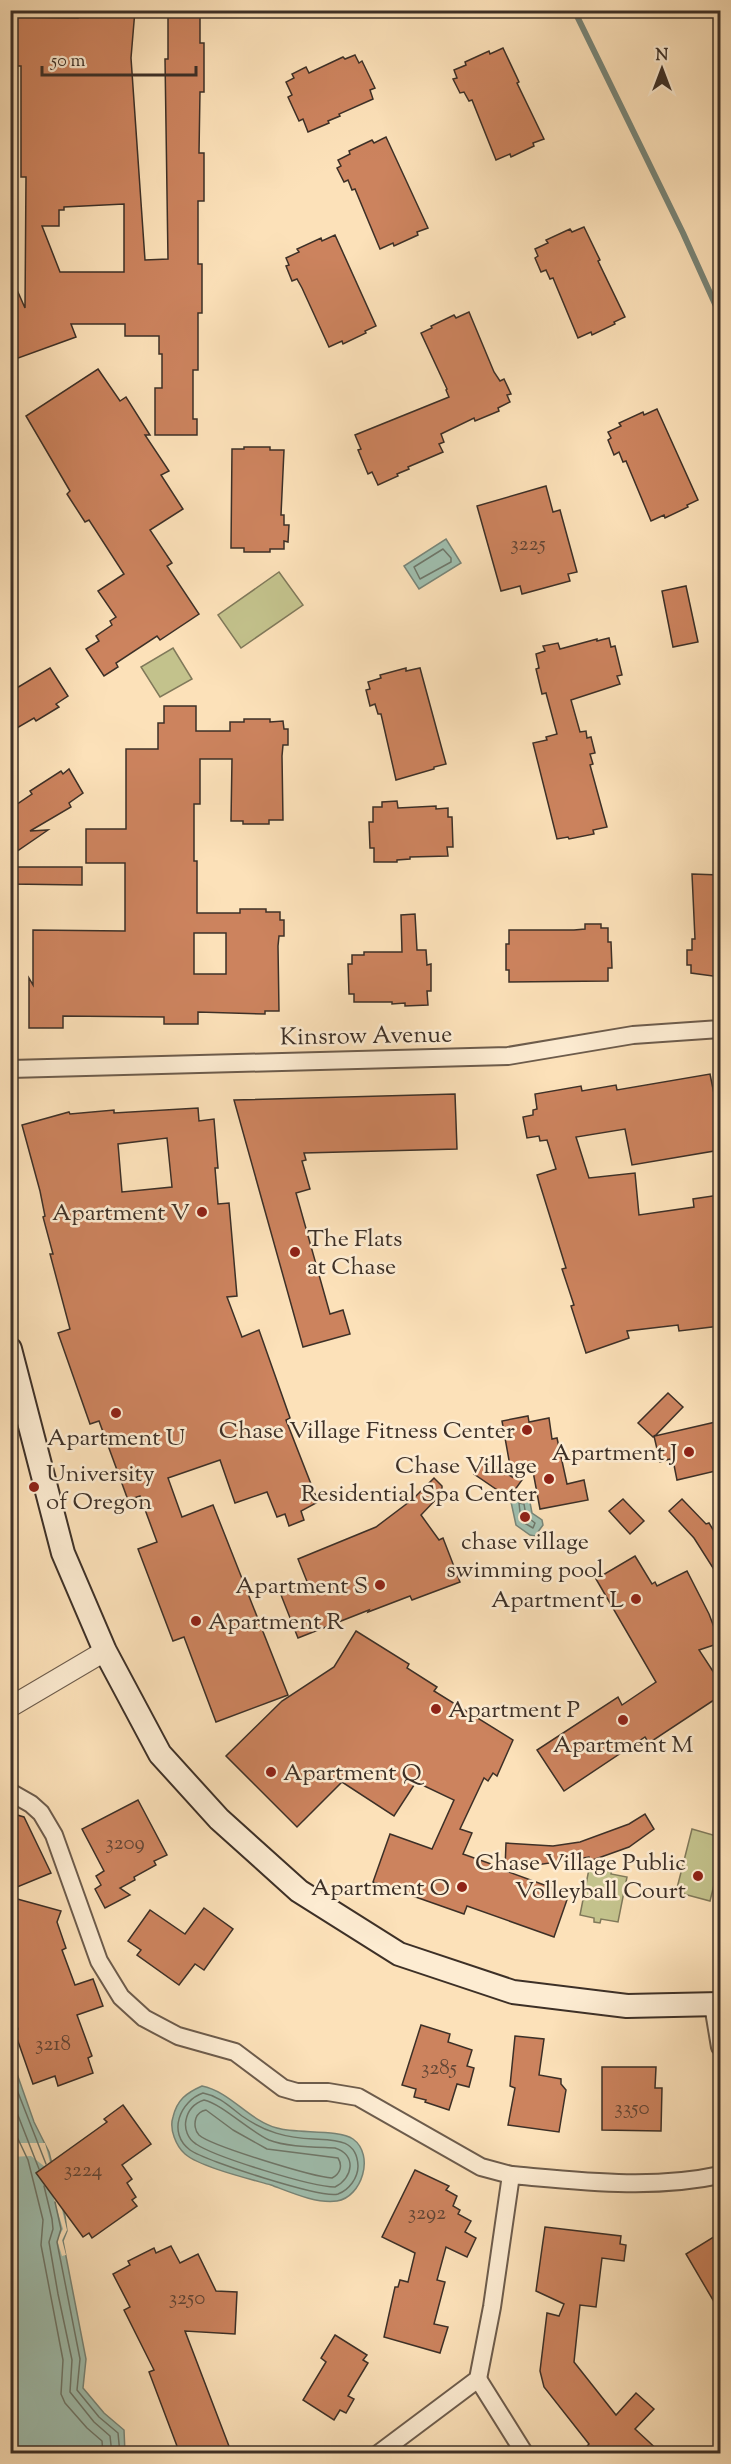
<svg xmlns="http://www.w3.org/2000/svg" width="731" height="2464" font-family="'Sorts Mill Goudy',serif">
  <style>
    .green { fill: #c3c28c; stroke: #80795a; stroke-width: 1.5 }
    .water { fill: #9fbeae; stroke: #788578; stroke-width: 1.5 }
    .pier { fill: #fce1b9 }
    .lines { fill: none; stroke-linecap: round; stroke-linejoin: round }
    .shore { stroke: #6e776a; stroke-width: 1.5 }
    .stream { stroke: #788578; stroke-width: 6 }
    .building { fill: #cc835e; stroke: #3d3027; stroke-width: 1.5; fill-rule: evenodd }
    .minor-casing { stroke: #6d5c4c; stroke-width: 20 }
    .tertiary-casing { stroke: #6d5c4c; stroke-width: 22 }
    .secondary-casing { stroke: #3d3027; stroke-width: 26 }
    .minor { stroke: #fdecd2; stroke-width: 16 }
    .tertiary { stroke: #fdecd2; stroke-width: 20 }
    .secondary { stroke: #fdecd2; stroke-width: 22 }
    .poi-dot { fill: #8f2418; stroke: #fdecd2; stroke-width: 2 }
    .labels { text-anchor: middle; stroke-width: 5; stroke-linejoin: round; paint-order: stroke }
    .number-label { font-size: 21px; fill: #614535 }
    .street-label { font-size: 24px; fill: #3d3027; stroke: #fdecd2 }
    .poi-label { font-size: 24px; fill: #3d3027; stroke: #fdecd2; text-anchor: end }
  </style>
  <rect width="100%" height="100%" fill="#fce1b9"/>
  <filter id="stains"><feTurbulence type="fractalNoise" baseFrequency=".00333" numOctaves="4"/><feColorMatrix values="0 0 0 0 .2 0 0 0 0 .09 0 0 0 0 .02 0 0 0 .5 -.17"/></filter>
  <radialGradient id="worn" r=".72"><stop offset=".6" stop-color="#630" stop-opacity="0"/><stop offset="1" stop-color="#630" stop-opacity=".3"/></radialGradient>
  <g class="green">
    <path d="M 279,572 L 303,605 L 241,648 L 218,615 Z"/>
    <path d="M 173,648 L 192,679 L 160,697 L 141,667 Z"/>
    <path d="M 692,1829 L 720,1837 L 720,1861 L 710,1901 L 676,1892 Z"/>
    <path d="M 607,1868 L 612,1869 L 611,1874 L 627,1877 L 618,1922 L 601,1919 L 600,1923 L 594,1922 L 594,1918 L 580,1915 L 589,1869 L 605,1873 Z"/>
  </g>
  <g class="water">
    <path d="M 446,539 L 461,563 L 419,589 L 404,566 Z"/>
    <path d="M 527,1496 L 529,1497 L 532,1513 L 542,1520 L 543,1525 L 535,1536 L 530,1535 L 516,1525 L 511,1502 L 514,1498 Z"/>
    <path d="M 10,2054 L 34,2122 L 49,2152 L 65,2216 L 67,2231 L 63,2241 L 86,2359 L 83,2388 L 104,2413 L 124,2430 L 125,2453 L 18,2453 L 11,2428 Z"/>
    <path d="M 202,2086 C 231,2092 248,2120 277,2128 C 296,2134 339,2129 353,2139 C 375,2155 362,2197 337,2201 C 316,2204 290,2192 271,2185 C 250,2179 200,2167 185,2154 C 176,2146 169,2129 173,2117 C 177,2100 186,2093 202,2086 Z"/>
  </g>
  <path class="pier" d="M 11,2143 L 45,2143 L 67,2230 L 62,2240 L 66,2255 L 62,2256 L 57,2240 L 63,2229 L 44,2166 L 31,2156 L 10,2157 Z"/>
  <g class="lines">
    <g class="shore">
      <path d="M 443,549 L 451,558 L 451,562 L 420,579 L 414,567 Z"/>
      <path d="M 519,1503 L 524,1504 L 526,1516 L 535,1523 L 533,1528 L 521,1521 Z"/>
      <path d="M 10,2072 L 46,2164"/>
      <path d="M 203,2093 C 219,2096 229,2106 242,2116 C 265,2132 286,2138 314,2139 C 335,2140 357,2139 358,2166 C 358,2178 349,2190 338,2194 C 323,2199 205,2161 190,2150 C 167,2133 180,2101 203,2093 Z"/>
      <path d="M 10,2095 L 39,2169"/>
      <path d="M 204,2100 C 222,2104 249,2131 269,2140 C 286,2147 316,2147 335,2148 C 357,2155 353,2178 335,2187 C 312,2187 215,2157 196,2144 C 188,2139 184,2129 186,2120 C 188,2110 195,2103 204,2100 Z"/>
      <path d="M 206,2110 L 233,2130 L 267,2149 L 338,2158 C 343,2166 340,2174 332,2178 C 314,2177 211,2146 199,2135 C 195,2131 194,2124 196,2118 C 198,2113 201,2111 206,2110 Z"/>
      <path d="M 10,2122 L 28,2160 L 43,2220 L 41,2245 L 63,2360 L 61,2394 L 65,2403 L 87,2428 L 102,2441 L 103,2454"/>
      <path d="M 44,2186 L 52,2219 L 53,2229 L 49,2242 L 58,2294 L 72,2360 L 70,2392 L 94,2422 L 110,2436 L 112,2454"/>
      <path d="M 55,2202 L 61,2229 L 57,2242 L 80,2359 L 77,2390 L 99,2417 L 118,2433 L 120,2454"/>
    </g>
    <path class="stream" d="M 574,10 L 683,233 L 720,315"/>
  </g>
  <g class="building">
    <path d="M 78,10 L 135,10 L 131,58 L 145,260 L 168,259 L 165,59 L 168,59 L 168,10 L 200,10 L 200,43 L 204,43 L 204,92 L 200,92 L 199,153 L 204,153 L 204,201 L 198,201 L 198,264 L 202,264 L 202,313 L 198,313 L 198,370 L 193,370 L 193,419 L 197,419 L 197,435 L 155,435 L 155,388 L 162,388 L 162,354 L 159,354 L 159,336 L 125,336 L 125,324 L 71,324 L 76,337 L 10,361 L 10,274 L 25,308 L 26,177 L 21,177 L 21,66 L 16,66 L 16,17 L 78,18 ZM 124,204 L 124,272 L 60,272 L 42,226 L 59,226 L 59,210 L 64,210 L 64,207 Z"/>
    <path d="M 503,48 L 519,82 L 517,83 L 544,139 L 533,143 L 534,146 L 511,157 L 510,154 L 496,160 L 472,100 L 469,101 L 464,92 L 460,93 L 453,79 L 457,78 L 454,70 L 466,65 L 465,62 L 489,51 L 490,54 Z"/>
    <path d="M 355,55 L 359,63 L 362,61 L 375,88 L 370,90 L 373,99 L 339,114 L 340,116 L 328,121 L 329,123 L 308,132 L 303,119 L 299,121 L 288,97 L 292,95 L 286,82 L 294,78 L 292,74 L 306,67 L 309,73 L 343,57 L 345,59 Z"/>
    <path d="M 386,137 L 428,228 L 417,232 L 418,235 L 394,246 L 393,243 L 380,249 L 355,189 L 352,190 L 348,180 L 344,182 L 337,168 L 341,166 L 338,160 L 350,154 L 349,151 L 372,140 L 374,143 Z"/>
    <path d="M 584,227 L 600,260 L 598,261 L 625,317 L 614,322 L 615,324 L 592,335 L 591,332 L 578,338 L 553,278 L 550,279 L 546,270 L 541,272 L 535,258 L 538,256 L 535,249 L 548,243 L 546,240 L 570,229 L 572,232 Z"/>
    <path d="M 335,235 L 376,326 L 365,331 L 366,333 L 343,344 L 342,341 L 329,347 L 302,288 L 297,279 L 292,281 L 286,266 L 289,265 L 286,258 L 299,252 L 297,249 L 321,238 L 322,241 Z"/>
    <path d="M 469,312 L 494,372 L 500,381 L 504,379 L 511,394 L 507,395 L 510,402 L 498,408 L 499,411 L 475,421 L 474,418 L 441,434 L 444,442 L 439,444 L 443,452 L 408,467 L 409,469 L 397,474 L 398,476 L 378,485 L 372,472 L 368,474 L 358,450 L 361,449 L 355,435 L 449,397 L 446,390 L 447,389 L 421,333 L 432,328 L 431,326 L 454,315 L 456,318 Z"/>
    <path d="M 98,369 L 120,401 L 126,397 L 150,435 L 145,435 L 169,471 L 161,475 L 183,509 L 150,530 L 172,563 L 167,566 L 199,614 L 160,640 L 157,636 L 116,663 L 118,667 L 104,676 L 86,649 L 99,641 L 96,636 L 112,625 L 110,621 L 116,617 L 98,591 L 124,574 L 89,520 L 85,522 L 67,494 L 70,491 L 26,416 Z"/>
    <path d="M 657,409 L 698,500 L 687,505 L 688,507 L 665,518 L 664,515 L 651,521 L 626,461 L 623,462 L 619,452 L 614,455 L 608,440 L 611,438 L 608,432 L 621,426 L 619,423 L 643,412 L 644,415 Z"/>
    <path d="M 244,447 L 270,447 L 270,450 L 284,450 L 281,515 L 284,515 L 284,525 L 289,525 L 288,542 L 284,541 L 284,549 L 270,549 L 270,552 L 244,552 L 244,548 L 231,548 L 232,449 L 244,449 Z"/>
    <path d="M 546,486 L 553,512 L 560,510 L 577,572 L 568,574 L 570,581 L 522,594 L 520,586 L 501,591 L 477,506 Z"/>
    <path d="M 686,586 L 698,642 L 673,647 L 662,591 Z"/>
    <path d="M 609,638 L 611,647 L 615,646 L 622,675 L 617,676 L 620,684 L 571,700 L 580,732 L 586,731 L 587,738 L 591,737 L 595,753 L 590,754 L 593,764 L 590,765 L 607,827 L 593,830 L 594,834 L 569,839 L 568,837 L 557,839 L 533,743 L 547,740 L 546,737 L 557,734 L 546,693 L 542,694 L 536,669 L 539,668 L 536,654 L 545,651 L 543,646 L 558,643 L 560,649 L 597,639 L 597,641 Z"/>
    <path d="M 50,668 L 68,696 L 56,704 L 59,707 L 36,721 L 34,718 L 10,732 L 10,692 Z"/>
    <path d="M 406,668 L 406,671 L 420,668 L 446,764 L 434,767 L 434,769 L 396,780 L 381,714 L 378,714 L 375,704 L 370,706 L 366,690 L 370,689 L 368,682 L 381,678 L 380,675 Z"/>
    <path d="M 164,706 L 196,706 L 196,731 L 230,731 L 230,722 L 244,722 L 244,719 L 270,719 L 270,722 L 283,721 L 284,729 L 288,729 L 288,745 L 283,745 L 282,756 L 283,820 L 269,820 L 269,824 L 243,824 L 243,821 L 231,821 L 232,759 L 200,759 L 200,804 L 194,804 L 194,861 L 197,861 L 197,913 L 240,913 L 240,909 L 266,909 L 266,912 L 280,912 L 280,920 L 284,920 L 284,936 L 279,936 L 278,946 L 279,1011 L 265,1011 L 265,1014 L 198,1012 L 198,1024 L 164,1024 L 164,1017 L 63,1016 L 63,1028 L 29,1028 L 29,978 L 33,985 L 33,930 L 125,931 L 125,863 L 86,863 L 86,829 L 126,829 L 126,749 L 158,749 L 158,723 L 164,723 ZM 194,933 L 226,933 L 226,974 L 194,974 Z"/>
    <path d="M 69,769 L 83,793 L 69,803 L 71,807 L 30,831 L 48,830 L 10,856 L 10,809 L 32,794 L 30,791 L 61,771 L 63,774 Z"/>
    <path d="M 397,801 L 398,808 L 436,806 L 436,809 L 448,808 L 448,817 L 452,817 L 453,847 L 447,847 L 448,856 L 410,857 L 410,859 L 397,860 L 397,862 L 374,862 L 374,848 L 370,848 L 369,822 L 373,822 L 373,807 L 382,807 L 382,802 Z"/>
    <path d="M 10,867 L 82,867 L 82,885 L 10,884 Z"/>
    <path d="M 692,874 L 720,875 L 720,977 L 691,973 L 691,965 L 687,965 L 687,950 L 692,950 L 692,939 L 695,939 Z"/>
    <path d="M 415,914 L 417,950 L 426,950 L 427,965 L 431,964 L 431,991 L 427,991 L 428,1005 L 405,1006 L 405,1003 L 392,1004 L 392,1002 L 354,1002 L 354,994 L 349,994 L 348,964 L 352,964 L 352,955 L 364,955 L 364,952 L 402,952 L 401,915 Z"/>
    <path d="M 585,924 L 601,924 L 601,928 L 608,928 L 608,942 L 611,942 L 612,968 L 608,968 L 608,981 L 509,982 L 509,970 L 506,970 L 506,944 L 509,944 L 509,930 L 574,930 L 585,929 Z"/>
    <path d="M 710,1074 L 714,1094 L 720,1093 L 720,1150 L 632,1165 L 625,1129 L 576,1137 L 589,1178 L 635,1173 L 639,1215 L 694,1207 L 693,1199 L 719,1195 L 720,1326 L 679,1331 L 678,1325 L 627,1331 L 629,1338 L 586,1353 L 571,1306 L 574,1305 L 562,1269 L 566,1268 L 537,1175 L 556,1169 L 547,1140 L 540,1141 L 539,1136 L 527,1138 L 523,1117 L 533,1115 L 533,1110 L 537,1109 L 535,1094 L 581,1086 L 582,1091 L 616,1085 L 617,1090 Z"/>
    <path d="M 455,1094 L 457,1149 L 304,1153 L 306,1160 L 302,1161 L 310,1189 L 296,1193 L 330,1314 L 343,1310 L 350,1334 L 303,1347 L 234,1100 Z"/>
    <path d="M 198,1108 L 199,1121 L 214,1119 L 218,1168 L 215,1168 L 218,1204 L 229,1203 L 237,1296 L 227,1297 L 242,1337 L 259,1330 L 290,1418 L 286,1420 L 318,1502 L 301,1511 L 304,1520 L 289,1526 L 285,1514 L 277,1517 L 267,1492 L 235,1503 L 220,1460 L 168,1478 L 182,1517 L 213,1505 L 288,1695 L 216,1722 L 184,1637 L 173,1641 L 138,1549 L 157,1542 L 140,1496 L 128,1500 L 99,1421 L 90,1424 L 58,1333 L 70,1329 L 50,1254 L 53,1254 L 43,1217 L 45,1216 L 40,1191 L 22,1125 L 69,1112 L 70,1114 L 114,1110 L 114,1113 ZM 167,1138 L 172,1187 L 122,1192 L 118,1144 Z"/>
    <path d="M 668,1393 L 683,1407 L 655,1436 L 720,1421 L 720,1470 L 677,1480 L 674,1465 L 672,1465 L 670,1459 L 660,1462 L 654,1436 L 653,1437 L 638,1423 Z"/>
    <path d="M 528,1416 L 529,1422 L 549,1418 L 552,1439 L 557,1438 L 567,1484 L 584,1480 L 588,1500 L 540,1509 L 532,1466 L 509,1498 L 474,1474 L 485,1459 L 512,1477 L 502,1421 Z"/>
    <path d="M 434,1478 L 442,1486 L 442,1493 L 421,1515 L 439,1540 L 443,1538 L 460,1582 L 412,1600 L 410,1596 L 368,1612 L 369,1610 L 298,1638 L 281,1595 L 308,1584 L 298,1559 L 376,1527 L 413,1499 Z"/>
    <path d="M 623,1499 L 644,1521 L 630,1534 L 609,1511 Z"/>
    <path d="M 682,1499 L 706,1524 L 709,1523 L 720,1541 L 720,1579 L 694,1538 L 669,1511 Z"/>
    <path d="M 635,1556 L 652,1584 L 655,1582 L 657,1586 L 687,1571 L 709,1614 L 720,1643 L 699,1650 L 720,1682 L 720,1696 L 649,1743 L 645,1737 L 564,1791 L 537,1750 L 618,1697 L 622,1705 L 656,1682 L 596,1579 Z"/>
    <path d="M 356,1631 L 409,1664 L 407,1668 L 437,1687 L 434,1691 L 513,1740 L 497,1776 L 493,1773 L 488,1781 L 484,1778 L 460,1829 L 472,1833 L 463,1854 L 505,1869 L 506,1843 L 553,1846 L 580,1842 L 629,1824 L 645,1814 L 654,1829 L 629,1847 L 590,1861 L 589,1857 L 503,1870 L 569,1894 L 554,1937 L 467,1906 L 464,1914 L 373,1882 L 390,1834 L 432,1849 L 454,1800 L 416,1782 L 394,1816 L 342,1782 L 297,1827 L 226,1756 L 282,1701 L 334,1667 Z"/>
    <path d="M 138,1800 L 167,1855 L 154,1861 L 156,1865 L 134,1877 L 135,1880 L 120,1888 L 130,1895 L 105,1908 L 95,1889 L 101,1885 L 96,1876 L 104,1871 L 82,1829 Z"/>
    <path d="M 10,1813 L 24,1817 L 51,1873 L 10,1890 Z"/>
    <path d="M 10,1897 L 61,1911 L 57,1922 L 66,1948 L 62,1950 L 75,1985 L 93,1979 L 103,2006 L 77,2015 L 92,2056 L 88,2058 L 93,2073 L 58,2086 L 55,2076 L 33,2084 L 14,2030 L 18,2029 L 10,2009 Z"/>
    <path d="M 204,1908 L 233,1929 L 204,1970 L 195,1964 L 179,1985 L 137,1955 L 141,1950 L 128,1941 L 150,1910 L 185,1934 Z"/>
    <path d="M 421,2025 L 450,2034 L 448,2042 L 472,2050 L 467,2066 L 474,2068 L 469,2087 L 457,2084 L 449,2110 L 425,2102 L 426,2100 L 414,2097 L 416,2089 L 402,2085 Z"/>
    <path d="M 515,2036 L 544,2039 L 539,2075 L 561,2079 L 561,2084 L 566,2090 L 559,2132 L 508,2125 L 515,2088 L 510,2086 Z"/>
    <path d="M 602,2067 L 656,2067 L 655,2088 L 662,2088 L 661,2131 L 602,2130 Z"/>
    <path d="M 123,2105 L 151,2144 L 122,2165 L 132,2179 L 127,2183 L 136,2197 L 132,2200 L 137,2206 L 92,2238 L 89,2233 L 83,2237 L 36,2173 L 107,2122 L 104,2119 Z"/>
    <path d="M 415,2170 L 449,2186 L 446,2190 L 457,2196 L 453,2206 L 460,2210 L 458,2214 L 471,2221 L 465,2232 L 476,2238 L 467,2257 L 446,2247 L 437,2280 L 445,2282 L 434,2324 L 448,2327 L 440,2353 L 384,2337 L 395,2287 L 398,2287 L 400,2280 L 408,2282 L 415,2253 L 382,2237 Z"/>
    <path d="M 545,2227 L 621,2236 L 620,2244 L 626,2245 L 624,2261 L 602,2258 L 596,2307 L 580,2305 L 574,2362 L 616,2415 L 636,2393 L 654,2409 L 635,2429 L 662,2454 L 580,2454 L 589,2444 L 544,2387 L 540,2371 L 547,2313 L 559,2316 L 564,2304 L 536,2291 Z"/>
    <path d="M 720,2233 L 720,2312 L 686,2254 Z"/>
    <path d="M 171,2246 L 180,2263 L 198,2254 L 216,2291 L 237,2292 L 235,2334 L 185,2331 L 232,2454 L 180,2454 L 149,2372 L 154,2370 L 124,2310 L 130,2307 L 113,2274 L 130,2265 L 128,2261 L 154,2248 L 156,2253 Z"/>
    <path d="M 335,2335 L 367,2355 L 363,2360 L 368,2363 L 348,2396 L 354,2399 L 346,2413 L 340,2410 L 334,2420 L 303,2400 L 326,2362 L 321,2358 Z"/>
  </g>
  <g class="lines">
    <defs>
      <g id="minor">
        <path d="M 10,1069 L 508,1056 L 633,1035 L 720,1029"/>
        <path d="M 10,1792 L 31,1804 L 41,1813 L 54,1835 L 99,1961 L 121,1997 L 144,2018 L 178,2036 L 235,2052 L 283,2088 L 297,2092 L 328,2092 L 358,2097 L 481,2167 L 511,2175"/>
        <path d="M 713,2005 L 720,2047"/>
        <path d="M 478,2379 L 525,2454"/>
        <path d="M 378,2454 L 478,2379 L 492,2307 L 511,2175 C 580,2181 652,2190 720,2175"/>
      </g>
      <path id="tertiary" d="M 10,1707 L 105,1651"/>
      <path id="secondary" d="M 10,1349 L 63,1553 L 105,1651 L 160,1754 L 219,1819 L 299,1891 L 399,1954 L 513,1992 L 627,2006 L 720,2004"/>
    </defs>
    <use href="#minor" class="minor-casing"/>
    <use href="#tertiary" class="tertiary-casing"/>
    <use href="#secondary" class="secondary-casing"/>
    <use href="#minor" class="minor"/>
    <use href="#tertiary" class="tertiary"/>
    <use href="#secondary" class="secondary"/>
  </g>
  <g class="poi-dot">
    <circle cx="202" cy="1212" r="6"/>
    <circle cx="295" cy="1252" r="6"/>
    <circle cx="116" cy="1413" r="6"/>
    <circle cx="527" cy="1430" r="6"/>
    <circle cx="689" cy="1452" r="6"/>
    <circle cx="549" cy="1479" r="6"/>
    <circle cx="34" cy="1487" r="6"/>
    <circle cx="525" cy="1517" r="6"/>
    <circle cx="380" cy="1585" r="6"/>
    <circle cx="636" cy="1599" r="6"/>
    <circle cx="196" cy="1621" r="6"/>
    <circle cx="436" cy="1709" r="6"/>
    <circle cx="623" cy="1720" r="6"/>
    <circle cx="271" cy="1772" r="6"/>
    <circle cx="698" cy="1876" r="6"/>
    <circle cx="462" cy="1887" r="6"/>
  </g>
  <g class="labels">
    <g class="number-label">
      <text x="528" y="550">3225</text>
      <text x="125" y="1849">3209</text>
      <text x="53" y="2050">3218</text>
      <text x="439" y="2074">3285</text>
      <text x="632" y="2114">3350</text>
      <text x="83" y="2176">3224</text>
      <text x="427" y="2219">3292</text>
      <text x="187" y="2304">3250</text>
    </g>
    <g class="street-label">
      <text transform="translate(366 1035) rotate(-1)" y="8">Kinsrow Avenue</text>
    </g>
    <g class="poi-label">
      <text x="190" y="1220">Apartment V</text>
      <text x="307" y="1246" text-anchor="start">The Flats<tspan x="307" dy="28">at Chase</tspan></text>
      <text x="515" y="1438">Chase Village Fitness Center</text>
      <text x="116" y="1445" text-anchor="middle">Apartment U</text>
      <text x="677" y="1460">Apartment J</text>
      <text x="537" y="1473">Chase Village<tspan x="537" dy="28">Residential Spa Center</tspan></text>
      <text x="46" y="1481" text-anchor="start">University<tspan x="46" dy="28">of Oregon</tspan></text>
      <text x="525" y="1549" text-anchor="middle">chase village<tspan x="525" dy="28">swimming pool</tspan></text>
      <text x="368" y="1593">Apartment S</text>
      <text x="624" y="1607">Apartment L</text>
      <text x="208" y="1629" text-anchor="start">Apartment R</text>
      <text x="448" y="1717" text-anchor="start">Apartment P</text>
      <text x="623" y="1752" text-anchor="middle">Apartment M</text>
      <text x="283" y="1780" text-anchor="start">Apartment Q</text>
      <text x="686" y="1870">Chase Village Public<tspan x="686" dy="28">Volleyball Court</tspan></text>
      <text x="450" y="1895">Apartment O</text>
    </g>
  </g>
  <rect width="731" height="2464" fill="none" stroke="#fce1b9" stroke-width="36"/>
  <rect x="12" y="12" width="707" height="2440" fill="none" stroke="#3d3027" stroke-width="3"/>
  <rect x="18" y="18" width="695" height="2428" fill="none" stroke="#3d3027" stroke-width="1.5"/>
  <g transform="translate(662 69)" stroke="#fdecd2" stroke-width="4.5" paint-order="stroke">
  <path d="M0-4.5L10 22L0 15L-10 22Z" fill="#3d3027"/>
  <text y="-9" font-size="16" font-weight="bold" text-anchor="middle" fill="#3d3027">N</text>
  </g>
  <path d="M42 66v9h154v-9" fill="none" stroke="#3d3027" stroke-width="3"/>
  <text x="51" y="66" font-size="18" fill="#3d3027" stroke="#fdecd2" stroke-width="4.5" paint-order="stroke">50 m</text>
  <rect width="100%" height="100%" filter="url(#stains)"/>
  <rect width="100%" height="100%" fill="url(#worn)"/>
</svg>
